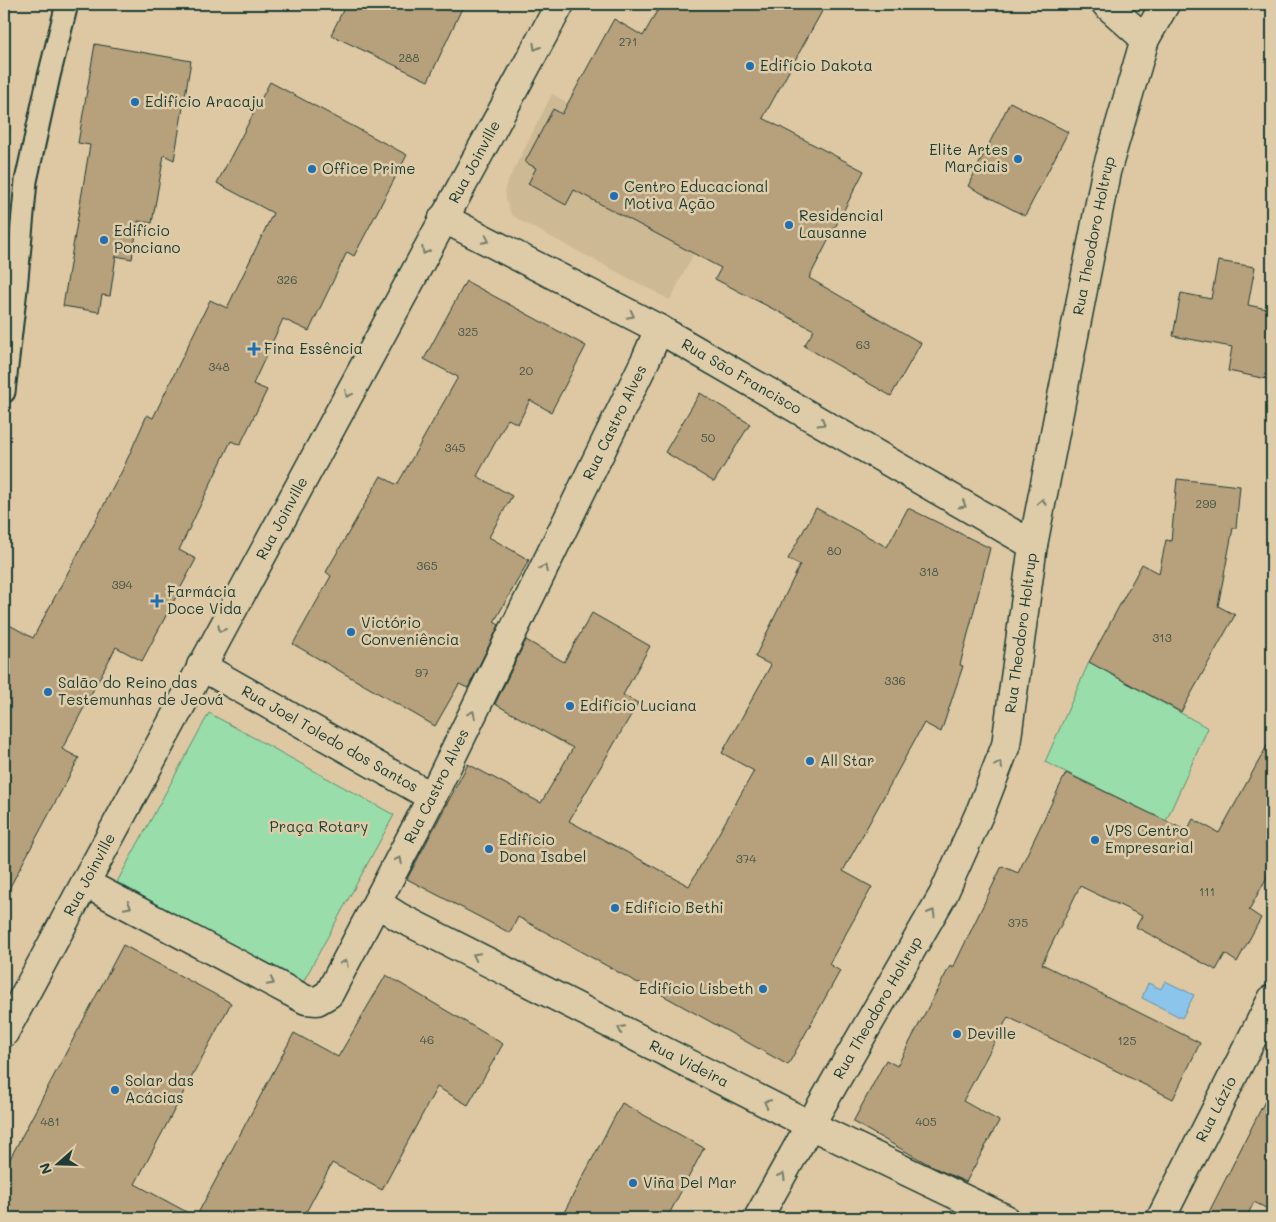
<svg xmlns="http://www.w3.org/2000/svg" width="1276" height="1222" font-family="Mali,sans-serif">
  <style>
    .built { fill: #ceb995 }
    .green { fill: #9da; stroke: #5c8d6f }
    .water { fill: #8cc5eb; stroke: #608fa2 }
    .building { fill: #b7a07b; stroke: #1f3d34 }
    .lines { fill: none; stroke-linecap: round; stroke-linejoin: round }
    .service-casing { stroke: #1f3d34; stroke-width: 25 }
    .minor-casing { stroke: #1f3d34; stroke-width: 31 }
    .secondary-casing { stroke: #1f3d34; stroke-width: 31 }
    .service { stroke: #decca9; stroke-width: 21 }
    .minor { stroke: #decca9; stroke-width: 28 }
    .secondary { stroke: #decca9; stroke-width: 28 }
    .oneway { stroke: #757d69 }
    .poi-dot { fill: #1f6fb2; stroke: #decca9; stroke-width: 2 }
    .labels { text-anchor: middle; stroke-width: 5; stroke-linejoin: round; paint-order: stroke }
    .number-label { font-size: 12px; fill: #455646 }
    .poi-label { font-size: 15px; fill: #1f3d34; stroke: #decca9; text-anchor: start }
    .street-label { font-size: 15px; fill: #1f3d34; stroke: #decca9 }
    .park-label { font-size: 15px; fill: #25453a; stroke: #decca9 }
  </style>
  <rect width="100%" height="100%" fill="#ddc8a3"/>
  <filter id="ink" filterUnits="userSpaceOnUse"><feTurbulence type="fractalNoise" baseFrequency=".02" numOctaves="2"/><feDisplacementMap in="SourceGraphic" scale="10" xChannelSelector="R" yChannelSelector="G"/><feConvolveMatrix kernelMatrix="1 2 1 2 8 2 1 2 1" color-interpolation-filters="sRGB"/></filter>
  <g filter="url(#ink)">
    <path class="built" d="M 552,94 L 725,192 L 670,300 L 521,221 L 511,214 L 506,200 L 505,187 Z"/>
    <g class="green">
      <path d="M 4,85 L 10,129 L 4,175 Z"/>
      <path d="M 1089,662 L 1208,728 L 1166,821 L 1045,762 Z"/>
      <path d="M 209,713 L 394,815 L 302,984 L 117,882 Z"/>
    </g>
    <path class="water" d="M 1165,981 L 1194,995 L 1182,1018 L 1142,998 L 1148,983 L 1161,989 Z"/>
    <g class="building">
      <path d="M 346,4 L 464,4 L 428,81 L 331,35 Z"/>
      <path d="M 661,4 L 826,4 L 763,118 L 864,171 L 809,278 L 921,343 L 891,396 L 804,346 L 814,330 L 715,279 L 721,268 L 574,190 L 566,205 L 528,184 L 536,168 L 525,162 L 553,109 L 562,114 L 614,19 L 643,36 Z"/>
      <path d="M 95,44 L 191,61 L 174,160 L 164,155 L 152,223 L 138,221 L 132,259 L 116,256 L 110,296 L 102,295 L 99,312 L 63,306 L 90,145 L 78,143 Z"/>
      <path d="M 270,82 L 407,155 L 354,256 L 347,252 L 309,331 L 283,319 L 253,384 L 267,390 L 240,445 L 231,441 L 179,550 L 196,559 L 142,661 L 116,647 L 62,749 L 79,758 L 4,898 L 4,622 L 33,638 L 122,471 L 147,415 L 153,418 L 210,300 L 227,308 L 273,213 L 217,183 Z"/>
      <path d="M 1010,102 L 1068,132 L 1025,216 L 968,186 Z"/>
      <path d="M 1218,261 L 1255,267 L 1248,305 L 1272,310 L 1272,380 L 1228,371 L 1232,347 L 1173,336 L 1181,293 L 1211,299 Z"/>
      <path d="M 466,281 L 586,346 L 551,412 L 530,400 L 518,424 L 508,419 L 477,476 L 512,496 L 489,537 L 529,560 L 494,622 L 499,625 L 468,688 L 459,684 L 435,726 L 293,644 L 331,576 L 326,572 L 381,476 L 397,485 L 458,377 L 424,359 Z"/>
      <path d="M 700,393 L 750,424 L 714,482 L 665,452 Z"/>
      <path d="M 1177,479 L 1240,486 L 1236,528 L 1233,528 L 1218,606 L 1235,615 L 1181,712 L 1089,662 L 1142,564 L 1159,573 L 1166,540 L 1171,541 Z"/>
      <path d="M 816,508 L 887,547 L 908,508 L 990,548 L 960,665 L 963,666 L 941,732 L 924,723 L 843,871 L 872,887 L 829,964 L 840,971 L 788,1065 L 639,982 L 638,983 L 518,917 L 510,933 L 407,879 L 468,764 L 541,803 L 573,748 L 495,704 L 526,640 L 564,662 L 592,613 L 650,646 L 623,695 L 638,703 L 569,821 L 689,886 L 754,771 L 722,753 L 771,665 L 755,657 L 800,565 L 788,559 Z"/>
      <path d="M 1272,737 L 1272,868 L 1249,910 L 1261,918 L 1237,962 L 1225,954 L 1216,970 L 1136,927 L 1142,916 L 1080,886 L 1042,964 L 1200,1043 L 1173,1099 L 1008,1017 L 963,1101 L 999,1121 L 966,1182 L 937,1169 L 853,1122 L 886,1060 L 897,1066 L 950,966 L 953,968 L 1002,866 L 1018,873 L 1066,773 L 1187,831 L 1193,819 L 1219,833 Z"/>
      <path d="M 123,945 L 231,1003 L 135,1184 L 196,1217 L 294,1033 L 338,1057 L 386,975 L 503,1044 L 468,1105 L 437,1087 L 382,1190 L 332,1163 L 303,1218 L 4,1218 L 4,1170 Z"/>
      <path d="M 1272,1087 L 1272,1211 L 1254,1202 L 1246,1218 L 1206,1218 Z"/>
      <path d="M 622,1103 L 704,1148 L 667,1218 L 561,1218 Z"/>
    </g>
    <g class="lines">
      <defs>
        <path id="service" d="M 4,392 L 16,289 L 26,181 L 49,76 L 67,4"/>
        <g id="minor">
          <path d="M 1106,4 L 1145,39"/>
          <path id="s1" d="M 443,218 L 659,329 L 1033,545"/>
          <path id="s2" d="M 201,666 L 432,797"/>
          <path id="s3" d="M 85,883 L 306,1000 L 317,1001 L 329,994 L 432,797 L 646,359 L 659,329"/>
          <path id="s4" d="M 377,903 L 399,917 L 810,1125 L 1004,1218"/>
          <path id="s5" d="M 1161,1218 L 1272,999"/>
        </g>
        <g id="secondary">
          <path id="s6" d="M 4,1033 L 560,4"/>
          <path id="s7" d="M 758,1218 L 810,1125 L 943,895 L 981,810 L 1006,745 L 1033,545 L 1106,172 L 1145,39 L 1165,4"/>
        </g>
      </defs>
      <use href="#service" class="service-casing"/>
      <use href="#minor" class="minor-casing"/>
      <use href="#secondary" class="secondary-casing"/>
      <use href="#service" class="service"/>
      <use href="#minor" class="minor"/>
      <use href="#secondary" class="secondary"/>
    </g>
    <defs><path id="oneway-chevron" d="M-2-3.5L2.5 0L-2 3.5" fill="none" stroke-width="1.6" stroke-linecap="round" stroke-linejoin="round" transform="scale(1.25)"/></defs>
    <g class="oneway">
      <use href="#oneway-chevron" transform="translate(536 47) rotate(119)"/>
      <use href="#oneway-chevron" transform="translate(486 240) rotate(27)"/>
      <use href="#oneway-chevron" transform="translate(425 251) rotate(118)"/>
      <use href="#oneway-chevron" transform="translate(631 315) rotate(27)"/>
      <use href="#oneway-chevron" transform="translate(348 394) rotate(118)"/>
      <use href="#oneway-chevron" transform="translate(822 423) rotate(30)"/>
      <use href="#oneway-chevron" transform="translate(1042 502) rotate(-79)"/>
      <use href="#oneway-chevron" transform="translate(963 505) rotate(30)"/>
      <use href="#oneway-chevron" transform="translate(544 568) rotate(-64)"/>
      <use href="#oneway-chevron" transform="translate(221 629) rotate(118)"/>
      <use href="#oneway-chevron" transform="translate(472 714) rotate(-64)"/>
      <use href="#oneway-chevron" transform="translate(999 765) rotate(-69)"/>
      <use href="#oneway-chevron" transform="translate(399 860) rotate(-63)"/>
      <use href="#oneway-chevron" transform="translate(128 906) rotate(28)"/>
      <use href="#oneway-chevron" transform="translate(932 913) rotate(-60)"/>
      <use href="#oneway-chevron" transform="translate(476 956) rotate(-153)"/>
      <use href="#oneway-chevron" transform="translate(345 963) rotate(-62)"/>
      <use href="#oneway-chevron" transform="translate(271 982) rotate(28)"/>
      <use href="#oneway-chevron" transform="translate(621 1029) rotate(-153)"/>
      <use href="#oneway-chevron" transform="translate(767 1103) rotate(-153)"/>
      <use href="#oneway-chevron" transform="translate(782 1176) rotate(-60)"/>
    </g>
  </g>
  <g class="poi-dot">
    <circle cx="750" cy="66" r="5"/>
    <circle cx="135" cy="102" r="5"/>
    <circle cx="1018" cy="159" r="5"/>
    <circle cx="312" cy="169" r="5"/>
    <circle cx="614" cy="196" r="5"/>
    <circle cx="789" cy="225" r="5"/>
    <circle cx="104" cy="240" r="5"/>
    <path d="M251.5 341.5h5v5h5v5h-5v5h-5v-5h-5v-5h5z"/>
    <path d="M154.5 593.5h5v5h5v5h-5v5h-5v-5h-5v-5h5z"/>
    <circle cx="351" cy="632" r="5"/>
    <circle cx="48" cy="692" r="5"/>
    <circle cx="570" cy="706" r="5"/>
    <circle cx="810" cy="761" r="5"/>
    <circle cx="1095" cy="840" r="5"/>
    <circle cx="489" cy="849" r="5"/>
    <circle cx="615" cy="908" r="5"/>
    <circle cx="763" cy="989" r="5"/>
    <circle cx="957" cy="1034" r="5"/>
    <circle cx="115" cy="1090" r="5"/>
    <circle cx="633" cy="1183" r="5"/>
  </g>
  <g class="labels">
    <g class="number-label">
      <text x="628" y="46">271</text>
      <text x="409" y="62">288</text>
      <text x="287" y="284">326</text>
      <text x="468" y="336">325</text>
      <text x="863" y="349">63</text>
      <text x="219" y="371">348</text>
      <text x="526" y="375">20</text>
      <text x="708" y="442">50</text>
      <text x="455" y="452">345</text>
      <text x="1206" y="508">299</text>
      <text x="834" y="555">80</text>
      <text x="427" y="570">365</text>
      <text x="929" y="576">318</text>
      <text x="122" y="589">394</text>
      <text x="1162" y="642">313</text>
      <text x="422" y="677">97</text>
      <text x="895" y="685">336</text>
      <text x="746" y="863">374</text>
      <text x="1207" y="896">111</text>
      <text x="1018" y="927">375</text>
      <text x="427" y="1044">46</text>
      <text x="1127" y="1045">125</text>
      <text x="50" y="1126">481</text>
      <text x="926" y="1126">405</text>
    </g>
    <g class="poi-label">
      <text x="760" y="71">Edifício Dakota</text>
      <text x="145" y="107">Edifício Aracaju</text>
      <text x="1008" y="155" text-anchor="end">Elite Artes<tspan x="1008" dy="17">Marciais</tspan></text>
      <text x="322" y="174">Office Prime</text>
      <text x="624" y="192">Centro Educacional<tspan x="624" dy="17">Motiva Ação</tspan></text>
      <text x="799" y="221">Residencial<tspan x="799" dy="17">Lausanne</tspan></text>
      <text x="114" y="236">Edifício<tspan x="114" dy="17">Ponciano</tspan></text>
      <text x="264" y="354">Fina Essência</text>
      <text x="167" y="597">Farmácia<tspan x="167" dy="17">Doce Vida</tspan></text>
      <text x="361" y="628">Victório<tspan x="361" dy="17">Conveniência</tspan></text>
      <text x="58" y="688">Salão do Reino das<tspan x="58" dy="17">Testemunhas de Jeová</tspan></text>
      <text x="580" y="711">Edifício Luciana</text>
      <text x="820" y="766">All Star</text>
      <text x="1105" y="836">VPS Centro<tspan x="1105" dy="17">Empresarial</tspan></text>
      <text x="499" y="845">Edifício<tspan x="499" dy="17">Dona Isabel</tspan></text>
      <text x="625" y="913">Edifício Bethi</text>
      <text x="753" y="994" text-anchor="end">Edifício Lisbeth</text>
      <text x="967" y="1039">Deville</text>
      <text x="125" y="1086">Solar das<tspan x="125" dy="17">Acácias</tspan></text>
      <text x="643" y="1188">Viña Del Mar</text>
    </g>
    <g class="street-label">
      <text dy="5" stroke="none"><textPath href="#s6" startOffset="990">Rua Joinville</textPath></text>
      <text dy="5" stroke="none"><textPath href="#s7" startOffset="1052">Rua Theodoro Holtrup</textPath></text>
      <text dy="5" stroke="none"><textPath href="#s1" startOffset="338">Rua São Francisco</textPath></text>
      <text dy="5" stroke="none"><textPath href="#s3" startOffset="914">Rua Castro Alves</textPath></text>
      <text dy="5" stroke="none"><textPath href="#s6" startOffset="585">Rua Joinville</textPath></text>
      <text dy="5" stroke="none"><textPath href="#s7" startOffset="648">Rua Theodoro Holtrup</textPath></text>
      <text dy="5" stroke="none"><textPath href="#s2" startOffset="148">Rua Joel Toledo dos Santos</textPath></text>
      <text dy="5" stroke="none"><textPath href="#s3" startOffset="509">Rua Castro Alves</textPath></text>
      <text dy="5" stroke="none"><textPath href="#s6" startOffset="180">Rua Joinville</textPath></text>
      <text dy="5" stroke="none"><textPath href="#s7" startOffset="242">Rua Theodoro Holtrup</textPath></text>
      <text dy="5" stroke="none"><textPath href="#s4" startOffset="351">Rua Videira</textPath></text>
      <text dy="5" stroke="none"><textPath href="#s5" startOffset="122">Rua Lázio</textPath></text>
    </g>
    <g class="park-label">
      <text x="319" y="832">Praça Rotary</text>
    </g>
  </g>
  <rect width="1276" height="1222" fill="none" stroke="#decca9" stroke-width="20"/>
  <rect x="10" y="10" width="1256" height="1202" fill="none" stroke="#1f3d34" stroke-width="2" filter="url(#ink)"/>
  <g transform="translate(58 1164) rotate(250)" stroke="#decca9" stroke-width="4" paint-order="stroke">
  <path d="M0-4L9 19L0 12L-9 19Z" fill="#1f3d34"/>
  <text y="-8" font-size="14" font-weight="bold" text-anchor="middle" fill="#1f3d34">N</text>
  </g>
</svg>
